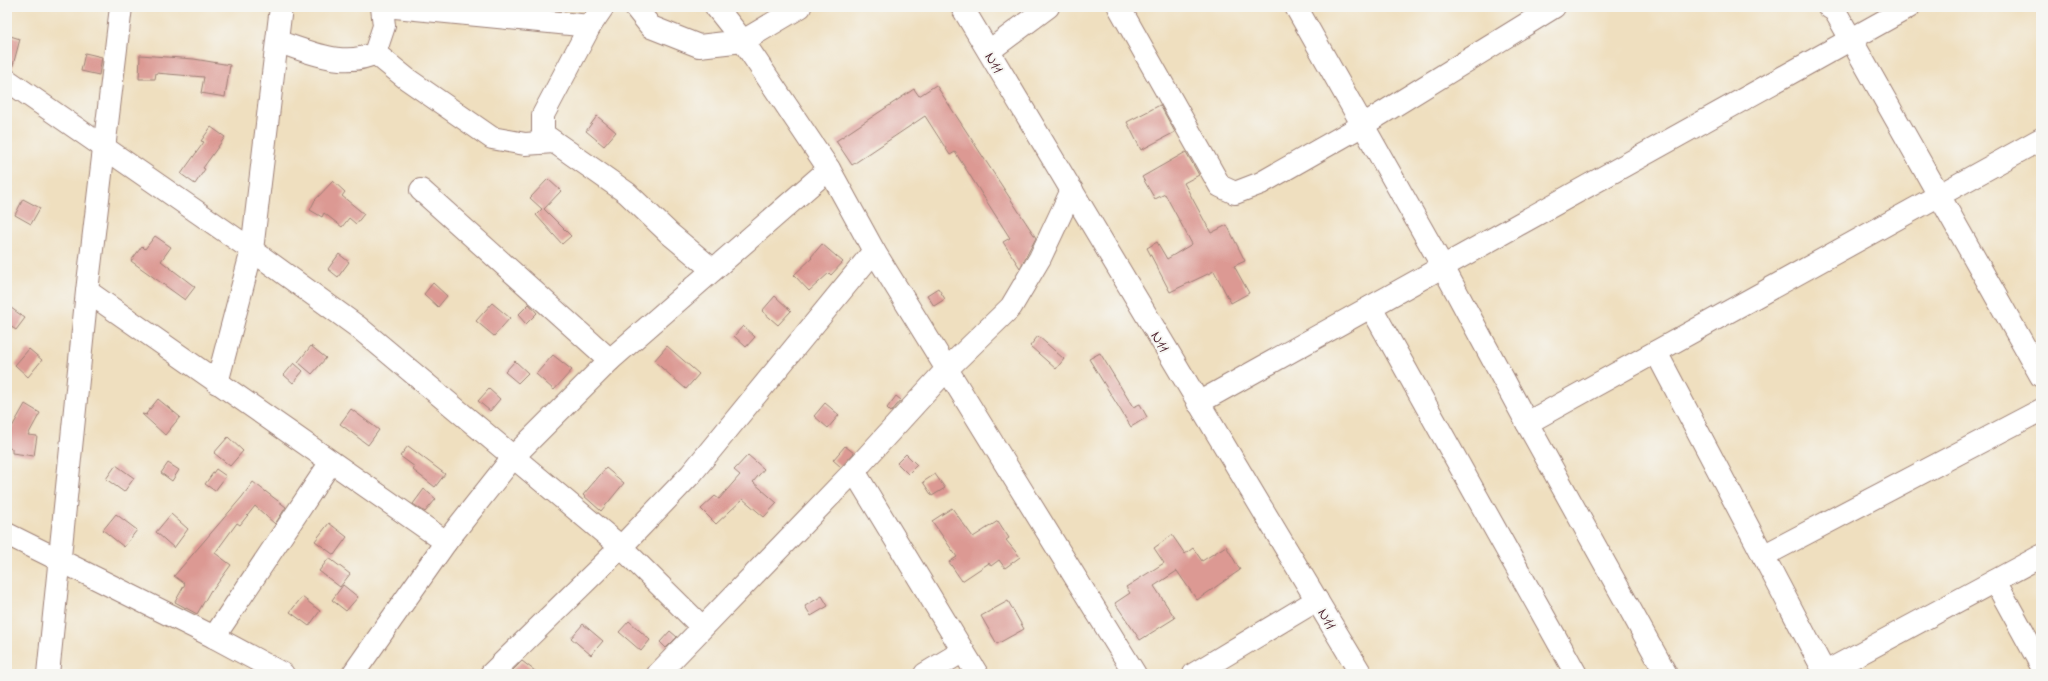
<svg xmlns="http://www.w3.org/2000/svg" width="2048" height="681" font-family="'Indie Flower',sans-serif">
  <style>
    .building { fill: #dc9993 }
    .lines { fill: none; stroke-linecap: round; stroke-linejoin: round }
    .minor-casing { stroke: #9c7f75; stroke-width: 24 }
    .major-casing { stroke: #9c7f75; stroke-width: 24 }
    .minor { stroke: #fff; stroke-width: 22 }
    .major { stroke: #fff; stroke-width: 22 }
    .labels { text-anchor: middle; stroke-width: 4; stroke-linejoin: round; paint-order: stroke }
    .street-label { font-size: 16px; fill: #4a1f2b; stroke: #f6f6f2 }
  </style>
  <rect width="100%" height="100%" fill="#f6f6f2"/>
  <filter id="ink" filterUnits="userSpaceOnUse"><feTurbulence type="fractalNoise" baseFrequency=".025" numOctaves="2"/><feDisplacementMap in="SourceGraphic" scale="8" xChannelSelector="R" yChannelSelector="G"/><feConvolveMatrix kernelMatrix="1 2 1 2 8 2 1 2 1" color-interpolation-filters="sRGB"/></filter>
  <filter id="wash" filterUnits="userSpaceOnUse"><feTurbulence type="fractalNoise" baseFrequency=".012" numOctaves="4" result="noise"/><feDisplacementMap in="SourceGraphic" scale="16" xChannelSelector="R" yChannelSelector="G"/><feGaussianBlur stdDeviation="0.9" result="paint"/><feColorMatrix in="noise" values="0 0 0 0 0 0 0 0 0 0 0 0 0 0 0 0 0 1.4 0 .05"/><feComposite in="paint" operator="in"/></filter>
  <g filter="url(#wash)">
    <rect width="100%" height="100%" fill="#efdfbf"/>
    <g id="blocks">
      <g class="building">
        <path d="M 7,35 L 20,39 L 12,69 L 7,68 Z"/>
        <path d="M 85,53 L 102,57 L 99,75 L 81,71 Z"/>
        <path d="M 140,55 L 194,59 L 230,65 L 225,97 L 201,93 L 204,77 L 156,73 L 155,79 L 139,79 Z"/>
        <path d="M 936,85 L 1036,238 L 1020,268 L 1003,242 L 1010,238 L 955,152 L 950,155 L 925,116 L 852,165 L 836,141 L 914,89 L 919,96 Z"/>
        <path d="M 1160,105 L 1175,132 L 1141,150 L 1127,122 Z"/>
        <path d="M 597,116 L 616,132 L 604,146 L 586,131 Z"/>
        <path d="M 211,127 L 225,137 L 203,168 L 205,169 L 195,184 L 181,174 L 204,142 L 201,141 Z"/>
        <path d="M 1186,152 L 1199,175 L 1184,183 L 1211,233 L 1227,225 L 1245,261 L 1234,266 L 1249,293 L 1231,303 L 1214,271 L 1170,292 L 1147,248 L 1157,242 L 1167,259 L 1192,244 L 1165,194 L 1155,199 L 1142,177 Z"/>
        <path d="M 548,179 L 561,191 L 544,209 L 571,236 L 562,244 L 536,215 L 542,209 L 530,198 Z"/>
        <path d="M 333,181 L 345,192 L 342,196 L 364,214 L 356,224 L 349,218 L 342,227 L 324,213 L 322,217 L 310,210 L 315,200 Z"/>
        <path d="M 23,199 L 40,208 L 31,224 L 15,215 Z"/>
        <path d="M 155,236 L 171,247 L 161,261 L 195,287 L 185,300 L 131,261 L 142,246 L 145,249 Z"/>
        <path d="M 822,244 L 843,262 L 831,275 L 829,273 L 809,291 L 794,275 L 812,258 L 811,257 Z"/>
        <path d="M 339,254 L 349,262 L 338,277 L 328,269 Z"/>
        <path d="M 433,283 L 447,296 L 438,307 L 424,294 Z"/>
        <path d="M 938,288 L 945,299 L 934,306 L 927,295 Z"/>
        <path d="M 775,296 L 791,311 L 778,325 L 762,311 Z"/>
        <path d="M 492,303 L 510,318 L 494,336 L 476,321 Z"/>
        <path d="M 529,304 L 537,313 L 526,324 L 518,315 Z"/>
        <path d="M 7,305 L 25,318 L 16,330 L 7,324 Z"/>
        <path d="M 743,326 L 755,337 L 746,347 L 734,336 Z"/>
        <path d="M 1038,336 L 1064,359 L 1056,369 L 1030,346 Z"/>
        <path d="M 311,346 L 326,358 L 312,374 L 298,362 Z"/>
        <path d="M 667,346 L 699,374 L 686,389 L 654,361 Z"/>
        <path d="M 29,349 L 42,360 L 28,377 L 15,365 Z"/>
        <path d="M 1100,353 L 1133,407 L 1140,404 L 1147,417 L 1131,427 L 1089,359 Z"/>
        <path d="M 553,355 L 572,370 L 554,390 L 536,374 Z"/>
        <path d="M 515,361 L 528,373 L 518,383 L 505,372 Z"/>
        <path d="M 294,363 L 303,371 L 293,383 L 284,375 Z"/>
        <path d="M 489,389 L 500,399 L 490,411 L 478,401 Z"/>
        <path d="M 896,396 L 901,400 L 891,412 L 887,408 Z"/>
        <path d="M 158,399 L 180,417 L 165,435 L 142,414 L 147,415 L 146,414 Z"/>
        <path d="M 825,403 L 839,415 L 828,428 L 814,416 Z"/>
        <path d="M 25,404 L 40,413 L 28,435 L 37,436 L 34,456 L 12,453 L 12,449 L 7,447 L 7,426 L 12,427 Z"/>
        <path d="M 351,409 L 379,430 L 368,445 L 340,424 Z"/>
        <path d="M 228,437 L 243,451 L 230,466 L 214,453 Z"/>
        <path d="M 408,446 L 445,474 L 435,487 L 413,470 L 415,467 L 400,456 Z"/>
        <path d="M 845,446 L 854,453 L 841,467 L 833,460 Z"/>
        <path d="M 906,454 L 917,465 L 908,474 L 897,463 Z"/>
        <path d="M 748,455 L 764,469 L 753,482 L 777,503 L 764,517 L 743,499 L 716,524 L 701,509 L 715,496 L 719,499 L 740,475 L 734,470 Z"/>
        <path d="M 168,463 L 179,470 L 172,481 L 161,473 Z"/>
        <path d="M 116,465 L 134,478 L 124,492 L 106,479 Z"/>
        <path d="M 606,468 L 624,483 L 601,511 L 583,495 Z"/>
        <path d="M 216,469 L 226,476 L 215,491 L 205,484 Z"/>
        <path d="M 935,474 L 945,488 L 932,496 L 923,482 Z"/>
        <path d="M 253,482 L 286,507 L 275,524 L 255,506 L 240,525 L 237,523 L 215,553 L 231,565 L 212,591 L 211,590 L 197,614 L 175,602 L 185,584 L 174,576 L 242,497 Z"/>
        <path d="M 424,489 L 436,499 L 425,512 L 413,504 Z"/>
        <path d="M 952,508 L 973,537 L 998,521 L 1009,538 L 1006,540 L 1020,557 L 1005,568 L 999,560 L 991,566 L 989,563 L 962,581 L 949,562 L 957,557 L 932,521 Z"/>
        <path d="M 116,514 L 137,530 L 124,547 L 103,530 Z"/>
        <path d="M 171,514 L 188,529 L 174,548 L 156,532 Z"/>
        <path d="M 329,523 L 347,537 L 334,555 L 315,541 Z"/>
        <path d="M 1172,535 L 1185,554 L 1193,548 L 1202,561 L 1226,546 L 1240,570 L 1197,600 L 1177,571 L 1154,586 L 1175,618 L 1140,640 L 1115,603 L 1130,593 L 1126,587 L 1164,563 L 1154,548 Z"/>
        <path d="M 329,558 L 350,574 L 340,587 L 319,571 Z"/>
        <path d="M 343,585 L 358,597 L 346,611 L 332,600 Z"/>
        <path d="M 822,596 L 828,606 L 811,616 L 805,606 Z"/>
        <path d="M 302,597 L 320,611 L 309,626 L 290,612 Z"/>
        <path d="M 1008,601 L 1024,629 L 997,644 L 981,616 Z"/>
        <path d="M 629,621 L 650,640 L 641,651 L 619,632 Z"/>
        <path d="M 583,624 L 603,641 L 591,655 L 571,638 Z"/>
        <path d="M 670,631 L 677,637 L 666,648 L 660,642 Z"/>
        <path d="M 522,661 L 539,674 L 515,674 L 512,671 Z"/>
      </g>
    </g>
  </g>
  <g filter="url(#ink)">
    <use href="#blocks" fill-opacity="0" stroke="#9c7f75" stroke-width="1"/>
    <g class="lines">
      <defs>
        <g id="minor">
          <path d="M 395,7 L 590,26"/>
          <path d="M 603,7 L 590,26 L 543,115 L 543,134 L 627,193 L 670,234 L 713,270"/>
          <path d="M 635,7 L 651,27 L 699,46 L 743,41 L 800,7"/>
          <path d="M 716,7 L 743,41 L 829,169 L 874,251 L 1135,674"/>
          <path d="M 1119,7 L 1220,186 L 1235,193 L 1261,183 L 1363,125 L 1554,7"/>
          <path d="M 1296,7 L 1443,267 L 1527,423 L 1666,674"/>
          <path d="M 1829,7 L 1835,11 L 2041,376"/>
          <path d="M 278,42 C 309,51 344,69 375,53 L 384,26 L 382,7"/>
          <path d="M 989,51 L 1048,7"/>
          <path d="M 375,53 L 407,79 L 492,138 L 525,144 L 554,142"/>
          <path d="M 7,80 L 252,250 L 358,327 L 621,547 L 702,627"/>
          <path d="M 421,190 L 610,360"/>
          <path d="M 87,291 L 446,542"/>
          <path d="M 1371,307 L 1576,674"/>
          <path d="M 1656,352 L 1825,673"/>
          <path d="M 217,383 L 252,250 L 281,7"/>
          <path d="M 1198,403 L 1909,7"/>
          <path d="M 1527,423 L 2041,139"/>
          <path d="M 854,471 L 977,674"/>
          <path d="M 7,534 L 214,637 L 283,674"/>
          <path d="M 1763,556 L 2041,410"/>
          <path d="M 1995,581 L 2041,665"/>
          <path d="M 214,637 L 331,462"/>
          <path d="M 48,674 L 87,291 L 121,7"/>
          <path d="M 353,674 L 446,542 L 514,456 L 610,360 L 829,169"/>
          <path d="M 491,674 L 621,547 L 691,474 L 874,251"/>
          <path d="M 658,674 L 854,471 L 947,369 L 1011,307 L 1040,258 L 1072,190"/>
          <path d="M 925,674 L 963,651"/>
          <path d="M 1194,674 L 1317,600"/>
          <path d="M 1822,674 L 2041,556"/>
        </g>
        <path id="major" d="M 962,7 L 1361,674"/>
      </defs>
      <use href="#minor" class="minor-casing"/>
      <use href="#major" class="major-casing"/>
      <use href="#minor" class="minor"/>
      <use href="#major" class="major"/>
    </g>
  </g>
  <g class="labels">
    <g class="street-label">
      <text transform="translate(995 62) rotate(59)" y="6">N11</text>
      <text transform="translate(1161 341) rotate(59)" y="6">N11</text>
      <text transform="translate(1328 618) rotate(60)" y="6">N11</text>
    </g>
  </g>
  <rect width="2048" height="681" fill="none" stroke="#f6f6f2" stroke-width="24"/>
</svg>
